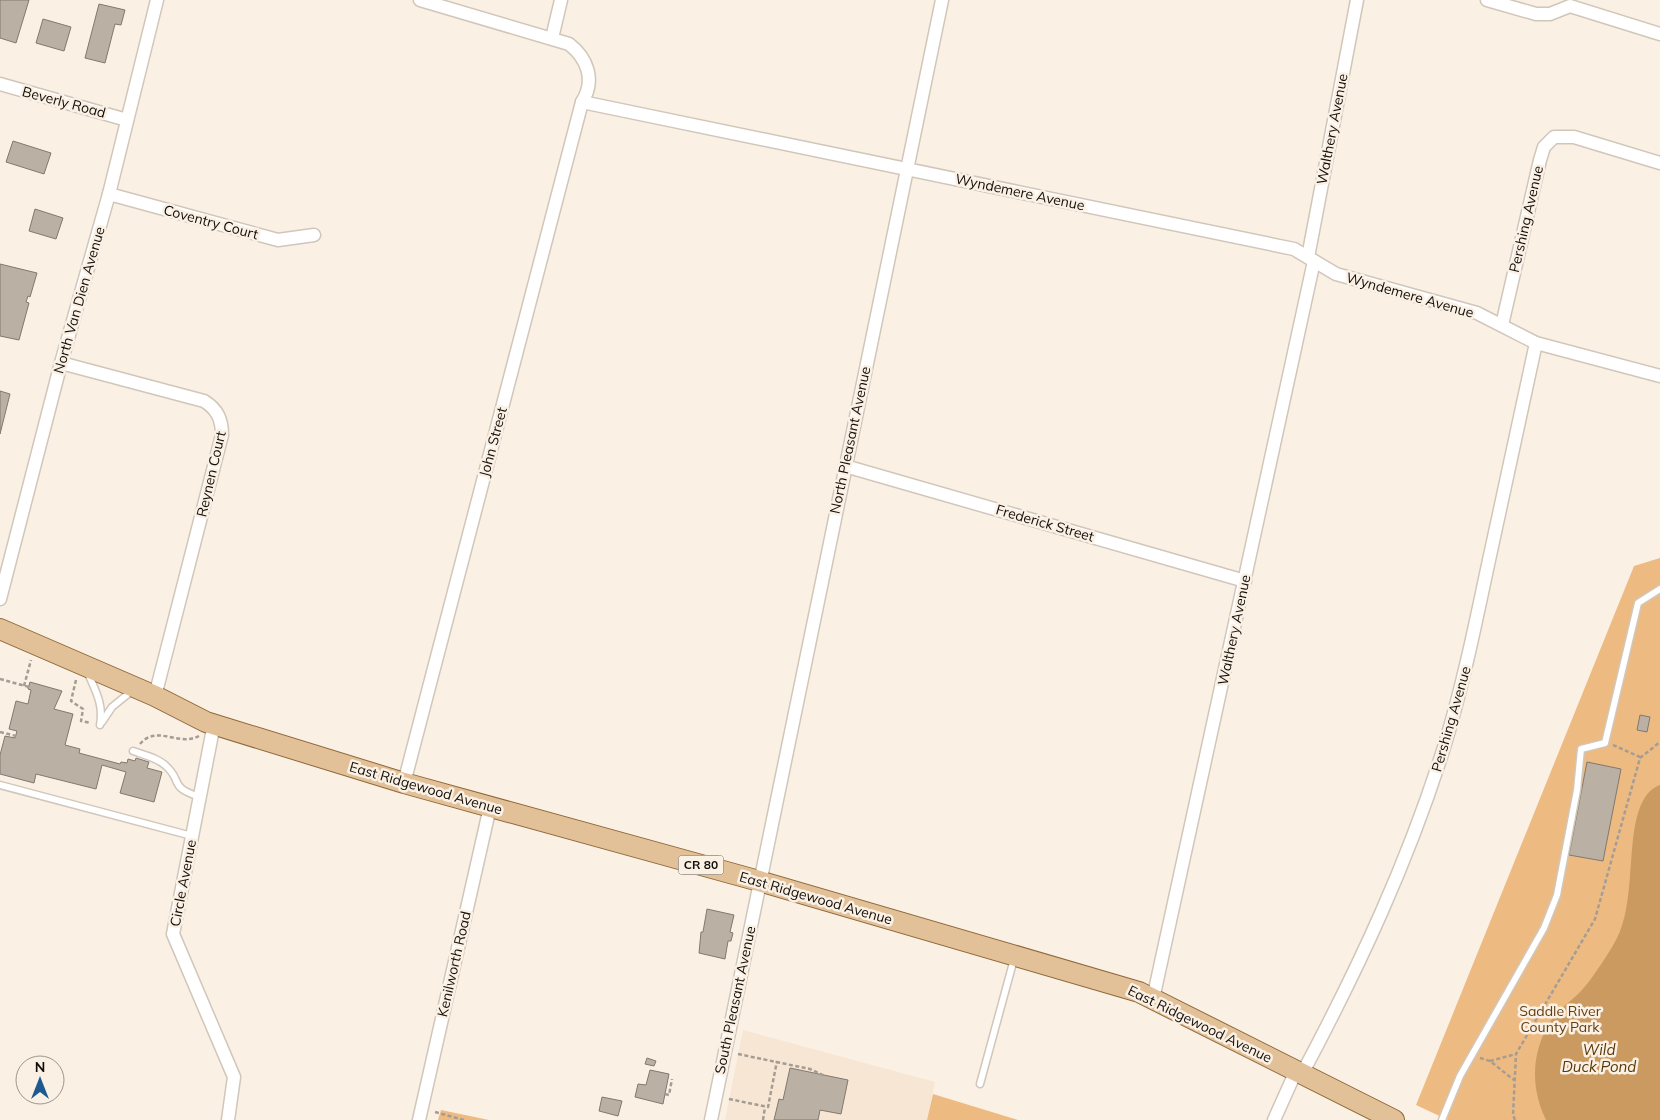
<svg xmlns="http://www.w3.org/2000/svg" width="1660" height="1120" font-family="Mulish,sans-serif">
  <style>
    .built { fill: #f6e6d3 }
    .green { fill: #edbb81 }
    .water { fill: #ca9a60 }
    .building { fill: #bab0a4; stroke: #82786d }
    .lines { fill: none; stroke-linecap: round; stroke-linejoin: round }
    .service-casing { stroke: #d1c6ba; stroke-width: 9 }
    .minor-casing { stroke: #d1c6ba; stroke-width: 15 }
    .primary-casing { stroke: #8e6839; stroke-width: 22 }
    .path { stroke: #a59d94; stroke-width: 2.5; stroke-dasharray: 4 2.5; stroke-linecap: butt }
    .service { stroke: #fff; stroke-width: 6 }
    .minor { stroke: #fff; stroke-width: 12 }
    .primary { stroke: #e3c198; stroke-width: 20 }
    .labels { text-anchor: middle; stroke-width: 5; stroke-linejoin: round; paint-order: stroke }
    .shield { fill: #fbf0e4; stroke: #58524b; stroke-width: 1 }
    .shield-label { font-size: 12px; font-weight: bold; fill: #120e0a }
    .street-label { font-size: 14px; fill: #120e0a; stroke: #fbf0e4 }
    .park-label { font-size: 14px; fill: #603e11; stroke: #fbf0e4 }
    .water-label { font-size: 15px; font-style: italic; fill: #593808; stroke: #fbf0e4 }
  </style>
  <rect width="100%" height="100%" fill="#fbf0e4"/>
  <path class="built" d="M 743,1030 L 935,1082 L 927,1120 L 725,1120 Z"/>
  <g class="green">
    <path d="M 1660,558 L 1660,1120 L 1448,1120 L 1416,1105 L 1634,566 Z"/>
    <path d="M 933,1094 L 1018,1120 L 927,1120 Z"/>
    <path d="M 441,1110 L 489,1120 L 438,1120 Z"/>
  </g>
  <path class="water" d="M 1660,785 L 1660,1120 L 1546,1120 C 1530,1087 1531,1051 1552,1019 C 1560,1008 1573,1000 1582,990 C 1592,979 1609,953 1616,940 C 1626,921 1628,898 1630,877 C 1633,851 1631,795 1660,785 Z"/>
  <g class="building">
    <path d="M 0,0 L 29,0 L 16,43 L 0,38 Z"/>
    <path d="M 99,4 L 125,10 L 121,25 L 115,24 L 105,63 L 85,58 Z"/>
    <path d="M 43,19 L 71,27 L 64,51 L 36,43 Z"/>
    <path d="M 13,141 L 51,153 L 44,174 L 6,162 Z"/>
    <path d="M 35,209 L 63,218 L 56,239 L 29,231 Z"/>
    <path d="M 0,264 L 37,273 L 30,297 L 28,296 L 26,302 L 29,303 L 19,340 L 0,336 Z"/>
    <path d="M 0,391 L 10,394 L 0,434 Z"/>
    <path d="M 30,682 L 62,691 L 54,709 L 73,714 L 65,745 L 80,749 L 79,753 L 120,764 L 121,762 L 127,763 L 128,759 L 135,761 L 136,758 L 149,762 L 147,768 L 162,772 L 154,802 L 120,793 L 126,772 L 102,765 L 96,789 L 36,774 L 34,783 L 0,774 L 0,755 L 5,736 L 15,738 L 17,731 L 9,729 L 16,701 L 28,704 L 31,690 L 28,689 Z"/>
    <path d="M 1640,715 L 1650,717 L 1647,732 L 1637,730 Z"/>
    <path d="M 1587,762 L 1621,769 L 1603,861 L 1569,855 Z"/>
    <path d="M 707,909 L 734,915 L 730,932 L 733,933 L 731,941 L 728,941 L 725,959 L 699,953 L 701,932 L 703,932 Z"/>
    <path d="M 647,1058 L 656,1061 L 654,1066 L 645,1064 Z"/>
    <path d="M 790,1068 L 848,1080 L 841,1114 L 820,1110 L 818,1120 L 774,1120 L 779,1099 L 783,1100 Z"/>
    <path d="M 650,1070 L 669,1074 L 663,1104 L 635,1097 L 638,1084 L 646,1085 Z"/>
    <path d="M 602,1097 L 622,1101 L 618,1116 L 599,1111 Z"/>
  </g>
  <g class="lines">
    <defs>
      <g id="service">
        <path d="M 87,671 C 95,690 104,704 100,725"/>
        <path d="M 102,722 L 112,707 L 133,690"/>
        <path d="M 133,751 C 144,755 158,758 166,766 C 183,781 168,787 200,797"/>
        <path d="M 0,785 L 192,836"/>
        <path d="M 980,1084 L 1014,959"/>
        <path d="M 1442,1120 L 1460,1076 L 1544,928 L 1557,895 L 1577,790 L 1581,749 L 1605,743 L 1638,603 L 1660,589"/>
      </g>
      <g id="minor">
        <path d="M 1487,0 L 1536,14 L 1550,14 L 1570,6 L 1660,34"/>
        <path d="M 552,38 L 561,0"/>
        <path d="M 0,84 L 127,120"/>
        <path d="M 582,102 L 1294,249 L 1336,274 L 1477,313 L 1536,343 L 1660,376"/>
        <path d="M 109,194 L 278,240 L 314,235"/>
        <path d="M 1308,257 L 1357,0"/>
        <path d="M 1502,325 L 1540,160 L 1544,147 L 1554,137 L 1574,137 L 1660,163"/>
        <path d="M 61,363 L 204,401 C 217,409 222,419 222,435 L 155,696"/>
        <path d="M 845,466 L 1245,581"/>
        <path d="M 0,599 L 61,363 L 109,194 L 157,0"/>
        <path d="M 214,724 L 173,934 L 234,1077 L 228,1120"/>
        <path d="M 404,783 L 582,102 C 596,80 587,58 569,44 L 420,0"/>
        <path d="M 1153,999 L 1314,261"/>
        <path d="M 1302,1074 C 1359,967 1409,860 1445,744 C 1462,688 1474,631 1486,574 C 1503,497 1520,420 1536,343"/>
        <path d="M 419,1120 L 490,807"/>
        <path d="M 711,1120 L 942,0"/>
        <path d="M 1274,1120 L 1296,1071"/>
      </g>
      <path id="primary" d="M 0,629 L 155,696 L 206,722 L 404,783 L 759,881 L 1139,992 L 1394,1120"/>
    </defs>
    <use href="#service" class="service-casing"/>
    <use href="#minor" class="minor-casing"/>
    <use href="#primary" class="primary-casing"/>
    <g class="path">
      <path d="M 0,679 L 29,687"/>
      <path d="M 76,680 L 71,701 L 83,709 L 81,721 L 91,723"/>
      <path d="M 24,686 L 31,660"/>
      <path d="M 0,732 L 16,736"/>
      <path d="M 140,744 C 157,724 178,747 199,736"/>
      <path d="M 1613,745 L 1640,757"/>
      <path d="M 738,1054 L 810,1069 L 825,1076"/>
      <path d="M 1480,1058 L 1490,1061 L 1514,1080"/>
      <path d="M 1490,1061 L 1516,1054"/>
      <path d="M 665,1094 L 669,1095 L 672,1079"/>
      <path d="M 729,1099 L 768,1107 L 777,1061"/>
      <path d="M 435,1112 L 464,1120"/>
      <path d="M 763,1120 L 765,1107"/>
      <path d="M 1515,1120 L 1513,1115 L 1516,1054 L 1595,919 L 1640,758 L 1660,742"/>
    </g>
    <use href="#service" class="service"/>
    <use href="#minor" class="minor"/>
    <use href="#primary" class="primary"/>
  </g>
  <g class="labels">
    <rect class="shield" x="678.5" y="855.5" width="45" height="19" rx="4"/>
    <g class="shield-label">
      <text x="701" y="869">CR 80</text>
    </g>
    <g class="street-label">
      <text transform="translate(64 102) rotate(15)" y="5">Beverly Road</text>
      <text transform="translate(1332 129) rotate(-79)" y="5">Walthery Avenue</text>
      <text transform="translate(1020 192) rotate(12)" y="5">Wyndemere Avenue</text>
      <text transform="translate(1526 219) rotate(-77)" y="5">Pershing Avenue</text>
      <text transform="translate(211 222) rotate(15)" y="5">Coventry Court</text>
      <text transform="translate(1410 295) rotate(16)" y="5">Wyndemere Avenue</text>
      <text transform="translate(79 300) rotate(-74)" y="5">North Van Dien Avenue</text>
      <text transform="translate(850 440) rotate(-78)" y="5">North Pleasant Avenue</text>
      <text transform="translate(493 442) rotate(-75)" y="5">John Street</text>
      <text transform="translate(211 474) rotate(-77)" y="5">Reynen Court</text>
      <text transform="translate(1045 523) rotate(16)" y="5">Frederick Street</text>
      <text transform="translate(1234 630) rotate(-78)" y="5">Walthery Avenue</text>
      <text transform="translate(1451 719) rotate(-74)" y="5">Pershing Avenue</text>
      <text transform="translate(426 788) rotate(16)" y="5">East Ridgewood Avenue</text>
      <text transform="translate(183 883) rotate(-79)" y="5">Circle Avenue</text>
      <text transform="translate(816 898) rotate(16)" y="5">East Ridgewood Avenue</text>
      <text transform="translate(454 964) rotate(-77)" y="5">Kenilworth Road</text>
      <text transform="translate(735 1000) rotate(-78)" y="5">South Pleasant Avenue</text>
      <text transform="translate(1200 1024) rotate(26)" y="5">East Ridgewood Avenue</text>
    </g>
    <g class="park-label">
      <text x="1560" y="1016">Saddle River<tspan x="1560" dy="16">County Park</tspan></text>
    </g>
    <g class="water-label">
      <text x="1599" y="1055">Wild<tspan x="1599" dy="17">Duck Pond</tspan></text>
    </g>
  </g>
  <g transform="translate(40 1080)"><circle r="24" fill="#fbf0e4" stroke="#9e968d"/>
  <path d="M0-4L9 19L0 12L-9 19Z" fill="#1e5a90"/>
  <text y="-8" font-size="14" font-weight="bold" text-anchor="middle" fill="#120e0a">N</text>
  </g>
</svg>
